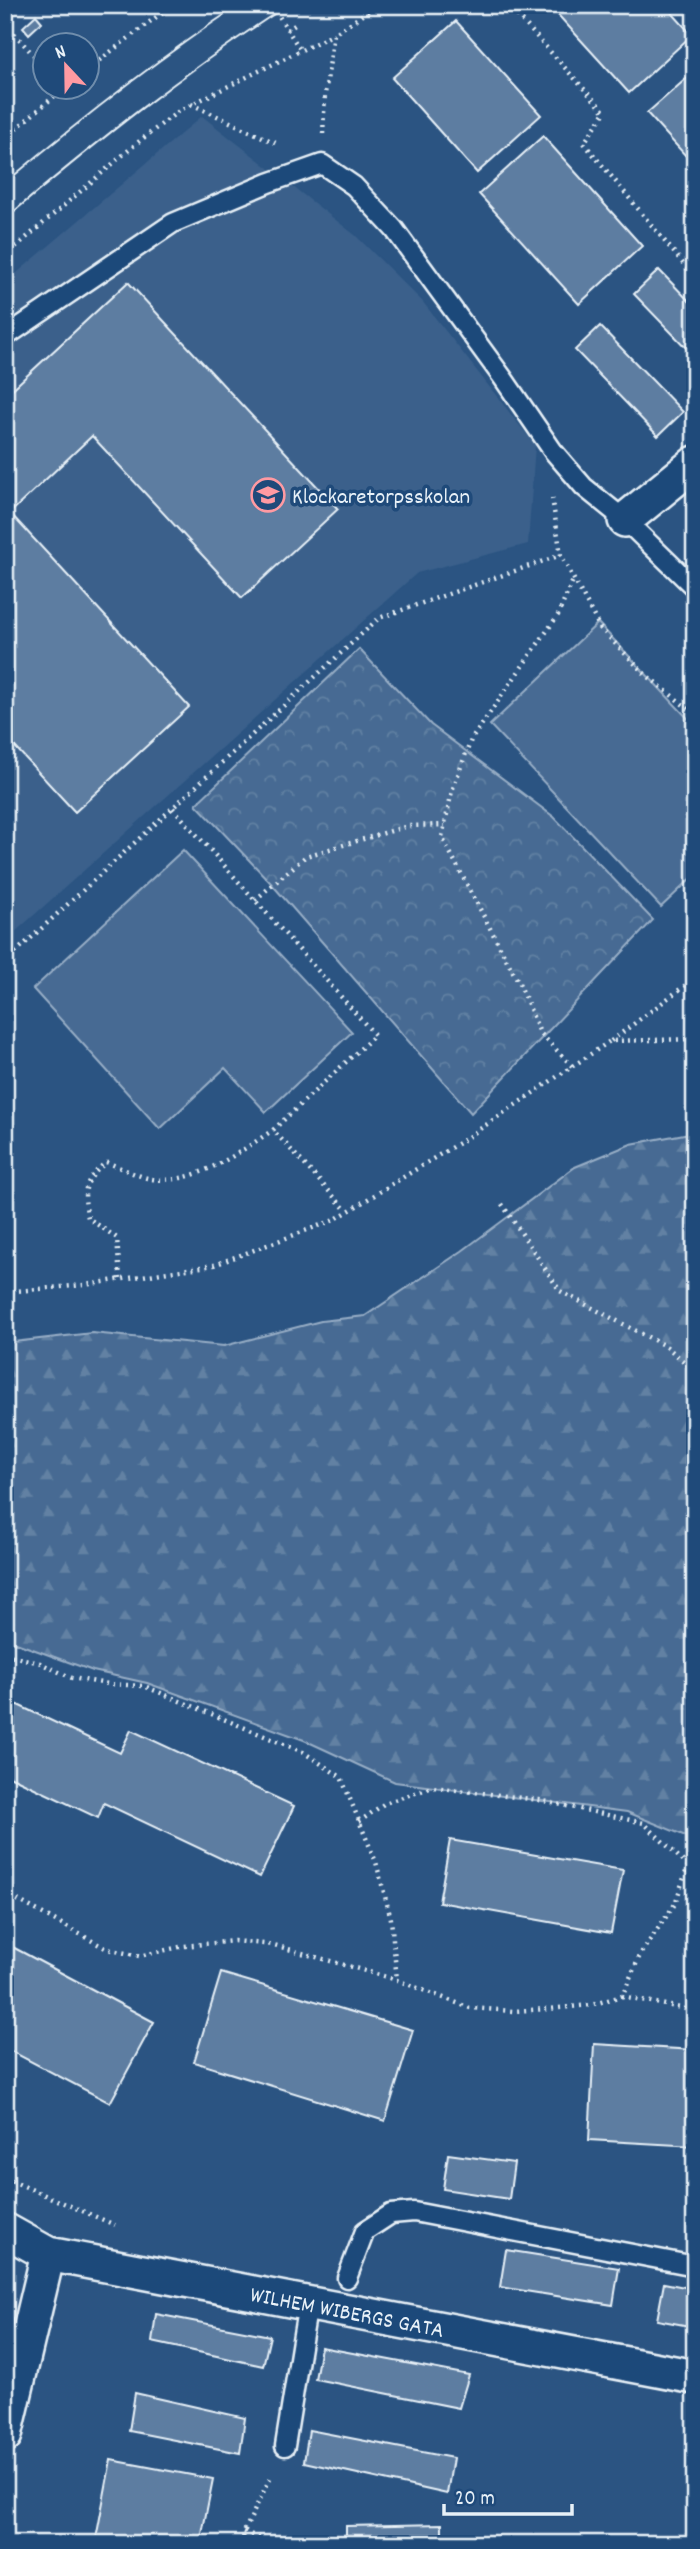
<svg xmlns="http://www.w3.org/2000/svg" width="700" height="2549" font-family="Dekko,sans-serif">
  <style>
    .built { fill: #3a608b }
    .forest { fill: url(#forest-firs); stroke: #98aec6; stroke-width: 2 }
    .park { fill: url(#park-crowns); stroke: #98aec6; stroke-width: 2 }
    .pitch { fill: #476b93; stroke: #98aec6; stroke-width: 2 }
    .building { fill: #5d7da1; stroke: #e8f1f8; stroke-width: 2 }
    .lines { fill: none; stroke-linecap: round; stroke-linejoin: round }
    .lane-casing { stroke: #e8f1f8; stroke-width: 23 }
    .street-casing { stroke: #e8f1f8; stroke-width: 38 }
    .path { stroke: #e8f1f8; stroke-width: 4.5; stroke-dasharray: 2 5; stroke-linecap: butt }
    .lane { stroke: #1f4a7a; stroke-width: 18 }
    .street { stroke: #1f4a7a; stroke-width: 33 }
    .tram { stroke: #e8f1f8; stroke-width: 2 }
    .labels { text-anchor: middle; stroke-width: 7; stroke-linejoin: round; paint-order: stroke }
    .poi-label { font-size: 23px; fill: #e8f1f8; stroke: #1f4a7a; text-anchor: start }
    .street-label { font-size: 23px; fill: #e8f1f8; stroke: #1f4a7a }
  </style>
  <defs>
    <pattern id="forest-firs" width="22" height="20" patternUnits="userSpaceOnUse" patternTransform="scale(1.75)"><rect width="22" height="20" fill="#476b93"/><path d="M5 1l3.5 6h-7zM16 11l3.5 6h-7z" fill="#6281a3"/></pattern>
    <pattern id="park-crowns" width="20" height="18" patternUnits="userSpaceOnUse" patternTransform="scale(1.75)"><rect width="20" height="18" fill="#476b93"/><path d="M2 6a3 3 0 1 1 6 0M12 15a3 3 0 1 1 6 0" fill="none" stroke="#6281a3"/></pattern>
  </defs>
  <rect width="100%" height="100%" fill="#2b5482"/>
  <filter id="ink" filterUnits="userSpaceOnUse"><feTurbulence type="fractalNoise" baseFrequency=".0143" numOctaves="2"/><feDisplacementMap in="SourceGraphic" scale="14" xChannelSelector="R" yChannelSelector="G"/><feConvolveMatrix kernelMatrix="1 2 1 2 8 2 1 2 1" color-interpolation-filters="sRGB"/></filter>
  <g filter="url(#ink)">
    <path class="built" d="M 202,116 L 355,235 L 422,301 L 535,445 L 528,544 L 417,573 L 5,941 L 5,283 Z"/>
    <path class="forest" d="M 695,1132 L 695,1836 L 688,1837 L 627,1812 L 395,1782 L 304,1740 L 147,1683 L 93,1671 L 5,1639 L 5,1343 L 92,1333 L 224,1346 L 321,1321 L 365,1316 L 462,1251 L 575,1167 L 631,1144 Z"/>
    <path class="park" d="M 359,649 L 431,725 L 554,817 L 653,920 L 471,1113 L 269,881 L 196,804 Z"/>
    <g class="pitch">
      <path d="M 598,623 L 695,726 L 695,875 L 661,907 L 490,725 Z"/>
      <path d="M 183,850 L 352,1032 L 266,1112 L 225,1068 L 160,1129 L 33,989 Z"/>
    </g>
    <g class="building">
      <path d="M 549,5 L 665,5 L 692,35 L 629,93 Z"/>
      <path d="M 36,15 L 42,22 L 29,34 L 23,27 Z"/>
      <path d="M 456,21 L 541,115 L 477,173 L 392,78 Z"/>
      <path d="M 695,71 L 695,166 L 647,113 Z"/>
      <path d="M 543,136 L 642,246 L 579,304 L 479,194 Z"/>
      <path d="M 659,270 L 695,307 L 695,357 L 634,294 Z"/>
      <path d="M 128,282 L 338,509 L 242,598 L 92,436 L 10,513 L 189,707 L 75,812 L 5,736 L 5,396 Z"/>
      <path d="M 600,326 L 683,412 L 658,436 L 575,350 Z"/>
      <path d="M 5,1699 L 120,1753 L 131,1730 L 294,1806 L 260,1877 L 104,1803 L 98,1818 L 5,1774 Z"/>
      <path d="M 450,1840 L 623,1870 L 611,1933 L 439,1902 Z"/>
      <path d="M 5,1943 L 154,2022 L 110,2103 L 5,2048 Z"/>
      <path d="M 221,1973 L 413,2030 L 385,2121 L 194,2062 Z"/>
      <path d="M 594,2044 L 695,2050 L 695,2146 L 589,2140 Z"/>
      <path d="M 448,2154 L 514,2163 L 509,2199 L 443,2189 Z"/>
      <path d="M 506,2250 L 619,2268 L 613,2305 L 500,2287 Z"/>
      <path d="M 664,2283 L 695,2289 L 695,2327 L 657,2320 Z"/>
      <path d="M 156,2314 L 270,2336 L 263,2366 L 152,2342 Z"/>
      <path d="M 321,2347 L 469,2375 L 459,2408 L 315,2379 Z"/>
      <path d="M 135,2393 L 245,2418 L 240,2453 L 129,2431 Z"/>
      <path d="M 309,2430 L 453,2458 L 447,2494 L 304,2462 Z"/>
      <path d="M 111,2460 L 213,2479 L 200,2544 L 95,2544 Z"/>
      <path d="M 442,2524 L 442,2544 L 346,2544 L 346,2526 Z"/>
    </g>
    <g class="lines">
      <defs>
        <g id="lane">
          <path d="M 5,337 L 173,223 L 268,183 L 322,164 L 354,186 L 394,229 L 503,378 L 553,451 L 584,487 L 625,520 L 695,588"/>
          <path d="M 347,2278 L 365,2231 L 391,2214 L 414,2212 L 695,2266"/>
          <path d="M 285,2446 L 308,2303"/>
        </g>
        <g id="street">
          <path d="M 625,520 L 695,463"/>
          <path id="s1" d="M 5,2230 L 48,2254 L 695,2377"/>
          <path d="M 5,2435 L 48,2254"/>
        </g>
      </defs>
      <use href="#lane" class="lane-casing"/>
      <use href="#street" class="street-casing"/>
      <g class="path">
        <path d="M 272,5 L 301,51"/>
        <path d="M 508,5 L 605,112 L 584,143 L 695,278"/>
        <path d="M 5,23 L 46,69"/>
        <path d="M 287,30 L 298,23"/>
        <path d="M 88,69 L 172,5"/>
        <path d="M 191,104 L 280,145"/>
        <path d="M 323,134 L 325,94 L 334,34 L 377,5"/>
        <path d="M 5,138 L 64,88"/>
        <path d="M 5,256 L 137,143 L 180,110 L 334,34"/>
        <path d="M 552,498 L 561,555 L 600,628 L 645,674 L 695,714"/>
        <path d="M 173,808 L 375,1035 L 273,1130 L 347,1211"/>
        <path d="M 255,900 L 306,856 L 408,826 L 445,825"/>
        <path d="M 5,962 L 379,618 L 561,555"/>
        <path d="M 611,1041 L 695,978"/>
        <path d="M 572,1066 L 540,1033 L 520,985 L 442,837 L 452,791 L 471,740 L 558,615 L 574,578"/>
        <path d="M 502,1204 L 560,1291 L 667,1347 L 695,1371"/>
        <path d="M 120,1279 L 117,1238 L 88,1218 C 82,1189 84,1182 106,1162 C 119,1167 133,1174 147,1178 C 192,1188 238,1153 273,1130"/>
        <path d="M 5,1292 L 84,1285 L 214,1265 L 334,1220 L 465,1139 L 610,1041 L 695,1039"/>
        <path d="M 5,1654 L 40,1663 L 72,1678 L 108,1684 L 144,1686 L 303,1752 L 341,1777 L 376,1862 L 391,1919 L 397,1980"/>
        <path d="M 359,1822 L 385,1803 L 433,1787 L 539,1800 L 644,1823 L 688,1866"/>
        <path d="M 5,1893 L 107,1949 L 139,1956 L 184,1946 L 234,1941 L 274,1945 L 397,1980 L 470,2008 L 513,2011 L 548,2009 L 591,2005 L 622,1996 L 641,1953 L 675,1904 L 688,1866 L 695,1860"/>
        <path d="M 622,1996 L 695,2011"/>
        <path d="M 5,2178 L 115,2225"/>
        <path d="M 244,2532 L 277,2544"/>
        <path d="M 242,2544 L 244,2532 L 272,2474"/>
      </g>
      <use href="#lane" class="lane"/>
      <use href="#street" class="street"/>
      <g class="tram">
        <path d="M 5,183 C 80,120 157,59 239,5"/>
        <path d="M 5,219 C 96,142 188,69 288,5"/>
      </g>
    </g>
  </g>
  <defs>
    <symbol id="school-ring" viewBox="-11 -11 22 22"><circle r="9.5" fill="#1f4a7a" stroke="#ff9aa2" stroke-width="1.5"/><path d="M0-5L7-2L0 1L-7-2ZM-4 1L0 2.5L4 1V4Q0 6-4 4Z" fill="#ff9aa2"/></symbol>
  </defs>
  <g fill-rule="evenodd">
    <use href="#school-ring" x="249" y="476" width="38" height="38"/>
  </g>
  <g class="labels">
    <g class="poi-label">
      <text x="292" y="503">Klockaretorpsskolan</text>
    </g>
    <g class="street-label">
      <text dy="8" stroke="none"><textPath href="#s1" startOffset="354">WILHEM WIBERGS GATA</textPath></text>
    </g>
  </g>
  <rect width="700" height="2549" fill="none" stroke="#1f4a7a" stroke-width="28"/>
  <rect x="14" y="14" width="672" height="2521" fill="none" stroke="#e8f1f8" stroke-width="2.5" filter="url(#ink)"/>
  <g transform="translate(66 66) rotate(338)"><circle r="33" fill="#1f4a7a" stroke="#6f8dac" stroke-width="2"/>
  <path d="M0-5L12 26L0 18L-12 26Z" fill="#ff9aa2"/>
  <text y="-10" font-size="19" font-weight="bold" text-anchor="middle" fill="#e8f1f8">N</text>
  </g>
  <path d="M444 2504v10h128v-10" fill="none" stroke="#e8f1f8" stroke-width="3.5"/>
  <text x="455" y="2504" font-size="21" fill="#e8f1f8" stroke="#1f4a7a" stroke-width="5" paint-order="stroke">20 m</text>
</svg>
